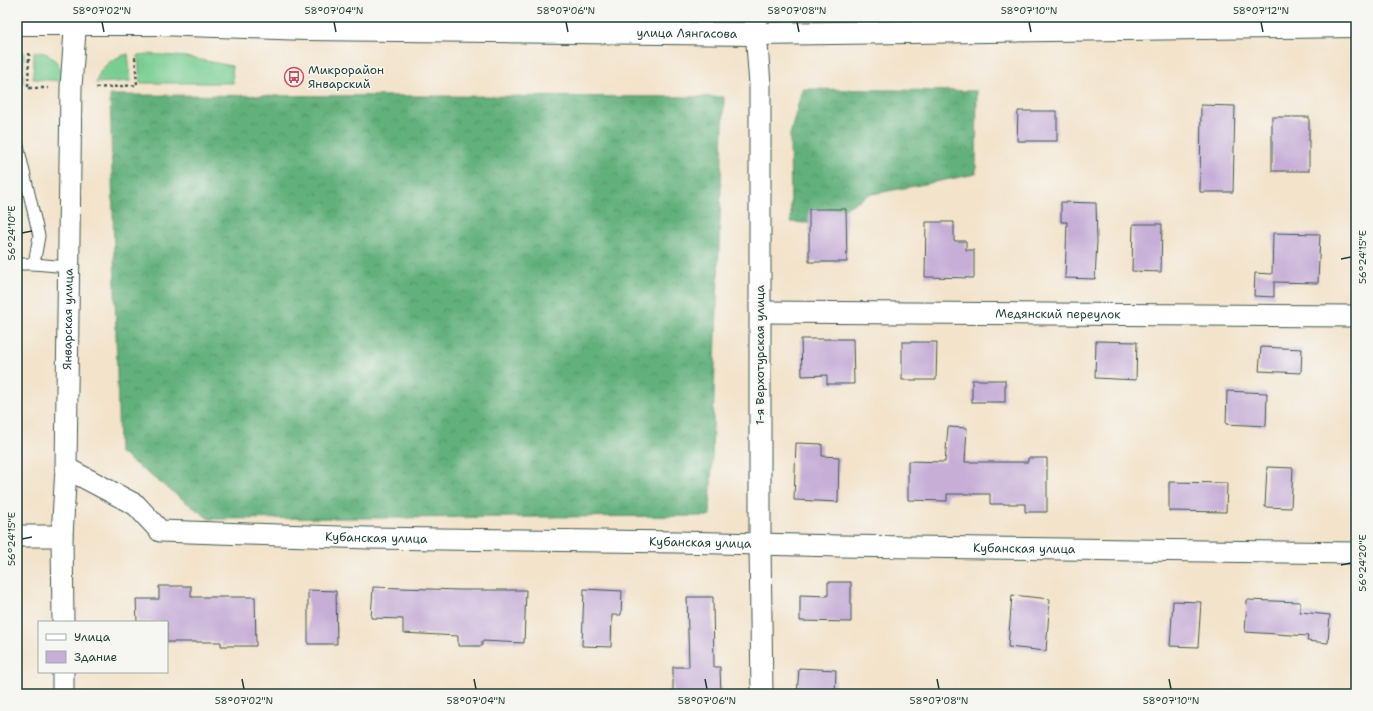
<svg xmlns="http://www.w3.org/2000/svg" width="1373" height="711" font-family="'Shantell Sans',sans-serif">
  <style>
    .grass { fill: #78cd91; stroke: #4c8562 }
    .forest { fill: url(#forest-crowns); stroke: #407658 }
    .building { fill: #c6aed7 }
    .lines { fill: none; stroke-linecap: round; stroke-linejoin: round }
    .service-casing { stroke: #3f564b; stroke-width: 13 }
    .minor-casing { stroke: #3f564b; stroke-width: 23 }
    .secondary-casing { stroke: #3f564b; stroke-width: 24 }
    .path { stroke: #3f564b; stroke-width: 2.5; stroke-dasharray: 3 3; stroke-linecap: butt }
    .service { stroke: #fff; stroke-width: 11 }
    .minor { stroke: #fff; stroke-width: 21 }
    .secondary { stroke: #fff; stroke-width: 22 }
    .ticks { fill: none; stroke: #1f3d34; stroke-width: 1.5 }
    .labels { text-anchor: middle; stroke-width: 3; stroke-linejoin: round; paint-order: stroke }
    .street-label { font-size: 12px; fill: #1f3d34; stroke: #f6f6f2 }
    .poi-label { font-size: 12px; fill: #1f3d34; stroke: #f6f6f2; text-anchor: start }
    .neatline { fill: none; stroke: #1f3d34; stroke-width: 1.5 }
    .ticks-label { font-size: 10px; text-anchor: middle; fill: #1f3d34 }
  </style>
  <defs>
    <pattern id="forest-crowns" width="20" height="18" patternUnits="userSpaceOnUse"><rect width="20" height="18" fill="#62b07b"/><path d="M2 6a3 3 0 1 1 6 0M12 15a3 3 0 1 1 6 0" fill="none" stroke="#509066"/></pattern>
  </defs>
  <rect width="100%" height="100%" fill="#f6f6f2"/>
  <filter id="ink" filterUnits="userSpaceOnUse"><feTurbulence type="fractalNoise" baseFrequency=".025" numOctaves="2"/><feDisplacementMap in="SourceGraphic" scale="8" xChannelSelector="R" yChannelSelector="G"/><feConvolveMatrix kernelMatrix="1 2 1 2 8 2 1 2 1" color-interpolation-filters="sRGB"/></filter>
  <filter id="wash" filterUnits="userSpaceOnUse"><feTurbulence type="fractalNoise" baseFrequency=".012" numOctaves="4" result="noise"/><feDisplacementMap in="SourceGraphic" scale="16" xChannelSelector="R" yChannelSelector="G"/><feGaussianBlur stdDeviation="0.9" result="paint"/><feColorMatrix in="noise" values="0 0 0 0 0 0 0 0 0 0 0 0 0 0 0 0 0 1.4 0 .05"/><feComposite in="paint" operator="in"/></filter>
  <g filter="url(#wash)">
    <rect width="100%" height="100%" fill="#f3e3cb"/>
    <g class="grass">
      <path d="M 17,52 L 24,52 L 23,83 L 17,83 Z"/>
      <path d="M 34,52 C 37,52 41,52 44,53 C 55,56 64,70 63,81 L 33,79 Z"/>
      <path d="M 128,54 L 131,81 L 96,83 C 100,66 112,58 128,54 Z"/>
      <path d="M 150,54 L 186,57 L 232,66 L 233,83 L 140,83 L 138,55 Z"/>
    </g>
    <g class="forest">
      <path d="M 802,89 L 977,91 L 976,174 L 868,195 L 819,224 L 791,222 L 790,135 Z"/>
      <path d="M 110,95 L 724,97 L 710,516 L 209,519 L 119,452 Z"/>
    </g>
    <g id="blocks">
      <g class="building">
        <path d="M 1201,105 L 1235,106 L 1233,192 L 1200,192 Z"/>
        <path d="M 1018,111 L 1057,111 L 1057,141 L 1017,141 Z"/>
        <rect x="1272" y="117" width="37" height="54"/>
        <path d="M 1061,202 L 1096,203 L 1097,241 L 1095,279 L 1065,278 L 1067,222 L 1061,222 Z"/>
        <path d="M 809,209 L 846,209 L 847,262 L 809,262 Z"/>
        <path d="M 926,222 L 954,222 L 954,241 L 966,241 L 966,250 L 974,250 L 974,278 L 925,277 Z"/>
        <path d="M 1133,224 L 1162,224 L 1161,272 L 1132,271 Z"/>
        <path d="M 1273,233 L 1320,234 L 1318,283 L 1274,282 L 1274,297 L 1254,296 L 1255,273 L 1272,274 Z"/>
        <path d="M 801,339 L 853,339 L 854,384 L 827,384 L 827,375 L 802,376 Z"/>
        <path d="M 1096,341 L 1137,342 L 1136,380 L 1095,378 Z"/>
        <path d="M 902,342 L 937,342 L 936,380 L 902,380 Z"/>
        <path d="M 1261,347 L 1302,349 L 1301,373 L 1259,371 Z"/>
        <rect x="972" y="380" width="33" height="22"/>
        <path d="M 1227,391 L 1267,393 L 1266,426 L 1226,424 Z"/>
        <path d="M 948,427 L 967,428 L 965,462 L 1028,462 L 1028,458 L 1047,458 L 1047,512 L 1025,512 L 1025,504 L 990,504 L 990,494 L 947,494 L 947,501 L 908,500 L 908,461 L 945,462 Z"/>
        <path d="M 796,443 L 822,444 L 822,456 L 839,457 L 838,502 L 794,500 Z"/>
        <path d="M 1267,467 L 1293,468 L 1291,508 L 1265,507 Z"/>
        <path d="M 1169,482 L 1227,483 L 1226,512 L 1169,511 Z"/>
        <path d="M 828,582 L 851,582 L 851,622 L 800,621 L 800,595 L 828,596 Z"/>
        <path d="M 159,586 L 191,586 L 191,597 L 255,597 L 256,646 L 221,646 L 221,642 L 167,642 L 167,622 L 137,622 L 136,599 L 159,599 Z"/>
        <path d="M 373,587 L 459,590 L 526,590 L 524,643 L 482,641 L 482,646 L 458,646 L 458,636 L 403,633 L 403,619 L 371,618 Z"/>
        <path d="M 584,589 L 622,591 L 621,615 L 612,615 L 611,647 L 582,646 Z"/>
        <path d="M 308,590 L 336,591 L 337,644 L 308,644 Z"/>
        <path d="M 1012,595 L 1050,599 L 1046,651 L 1008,647 Z"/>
        <path d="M 687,597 L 713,597 L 714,667 L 720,667 L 721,694 L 673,694 L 673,667 L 689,667 Z"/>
        <path d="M 1247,600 L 1300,602 L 1300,612 L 1330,615 L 1328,643 L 1307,641 L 1308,636 L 1245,632 Z"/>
        <path d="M 1173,601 L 1201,602 L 1198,647 L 1170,646 Z"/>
        <path d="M 799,668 L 836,670 L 835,694 L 797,694 Z"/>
      </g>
    </g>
  </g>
  <g filter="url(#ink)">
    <use href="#blocks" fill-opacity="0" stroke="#3f564b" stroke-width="1"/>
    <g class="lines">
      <defs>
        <g id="service">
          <path d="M 17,142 L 39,236 L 34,264 L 17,264"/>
          <path d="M 34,264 L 68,267"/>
        </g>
        <g id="minor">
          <path d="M 755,17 L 760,85 L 760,544 L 762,694"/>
          <path id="s1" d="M 761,312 L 1356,316"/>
          <path id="s2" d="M 66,468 L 136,505 L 160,531 L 369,538 L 678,542 L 839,546 L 1356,553"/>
          <path d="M 17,536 L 62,536"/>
          <path id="s3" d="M 63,622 L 62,536 L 66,468 L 71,87 L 76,17"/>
          <path d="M 63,672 L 63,694"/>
        </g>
        <g id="secondary">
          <path id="s4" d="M 17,24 L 156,24 L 306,29 L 756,34 L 1356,26"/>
        </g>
      </defs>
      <use href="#service" class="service-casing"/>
      <use href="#minor" class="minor-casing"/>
      <use href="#secondary" class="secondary-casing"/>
      <g class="path">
        <path d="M 29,53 L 28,88 L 48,88"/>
        <path d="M 96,88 L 137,85 L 135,56"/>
      </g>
      <use href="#service" class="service"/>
      <use href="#minor" class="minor"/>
      <use href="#secondary" class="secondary"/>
    </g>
  </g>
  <path class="ticks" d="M 102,22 L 104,32M 334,22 L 336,32M 566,22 L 568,32M 797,22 L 799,32M 1029,22 L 1031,32M 1261,22 L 1263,32M 22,233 L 32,231M 1341,259 L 1351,257M 22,539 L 32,537M 1341,565 L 1351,563M 242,679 L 244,689M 474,679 L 476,689M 705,679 L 707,689M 937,679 L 939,689M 1169,679 L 1171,689"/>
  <defs>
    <symbol id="bus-ring" viewBox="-11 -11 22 22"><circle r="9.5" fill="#f6f6f2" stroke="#d1495b" stroke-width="1.5"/><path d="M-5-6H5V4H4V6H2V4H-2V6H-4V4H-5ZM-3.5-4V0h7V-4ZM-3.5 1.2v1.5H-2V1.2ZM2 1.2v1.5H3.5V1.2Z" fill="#d1495b"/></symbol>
  </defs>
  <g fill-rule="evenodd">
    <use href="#bus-ring" x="283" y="66" width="22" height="22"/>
  </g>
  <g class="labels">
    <g class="street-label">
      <text dy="4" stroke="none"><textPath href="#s4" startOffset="670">улица Лянгасова</textPath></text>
      <text dy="4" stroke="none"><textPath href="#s1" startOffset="297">Медянский переулок</textPath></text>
      <text dy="4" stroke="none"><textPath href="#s3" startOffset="303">Январская улица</textPath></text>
      <text transform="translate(760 355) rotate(-90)" y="4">1-я Верхотурская улица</text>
      <text dy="4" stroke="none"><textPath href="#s2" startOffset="331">Кубанская улица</textPath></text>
      <text dy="4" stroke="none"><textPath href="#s2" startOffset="655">Кубанская улица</textPath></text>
      <text dy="4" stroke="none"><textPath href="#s2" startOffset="979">Кубанская улица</textPath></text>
    </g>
    <g class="poi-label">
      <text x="308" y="74">Микрорайон<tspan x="308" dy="14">Январский</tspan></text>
    </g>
  </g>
  <rect width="1373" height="711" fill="none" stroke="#f6f6f2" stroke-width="44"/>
  <rect x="38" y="621" width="130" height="52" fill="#f6f6f2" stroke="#a0aca6"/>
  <rect x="46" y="634" width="20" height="6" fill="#ffffff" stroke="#a0aca6"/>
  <text x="74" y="641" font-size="12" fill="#1f3d34">Улица</text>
  <rect x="46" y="651" width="20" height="12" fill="#c6aed7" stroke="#a0aca6"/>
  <text x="74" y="661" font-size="12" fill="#1f3d34">Здание</text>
  <rect x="22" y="22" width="1329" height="667" class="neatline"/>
  <g class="ticks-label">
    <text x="102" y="14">58°07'02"N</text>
    <text x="334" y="14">58°07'04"N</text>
    <text x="566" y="14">58°07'06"N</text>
    <text x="797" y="14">58°07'08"N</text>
    <text x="1029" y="14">58°07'10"N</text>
    <text x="1261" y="14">58°07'12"N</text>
    <text transform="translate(11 233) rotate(-90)" y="4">56°24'10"E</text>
    <text transform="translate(1362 257) rotate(-90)" y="4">56°24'15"E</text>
    <text transform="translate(11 539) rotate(-90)" y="4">56°24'15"E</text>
    <text transform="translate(1362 563) rotate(-90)" y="4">56°24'20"E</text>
    <text x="244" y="704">58°07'02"N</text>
    <text x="476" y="704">58°07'04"N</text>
    <text x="707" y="704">58°07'06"N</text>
    <text x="939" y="704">58°07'08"N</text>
    <text x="1171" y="704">58°07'10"N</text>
  </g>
</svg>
